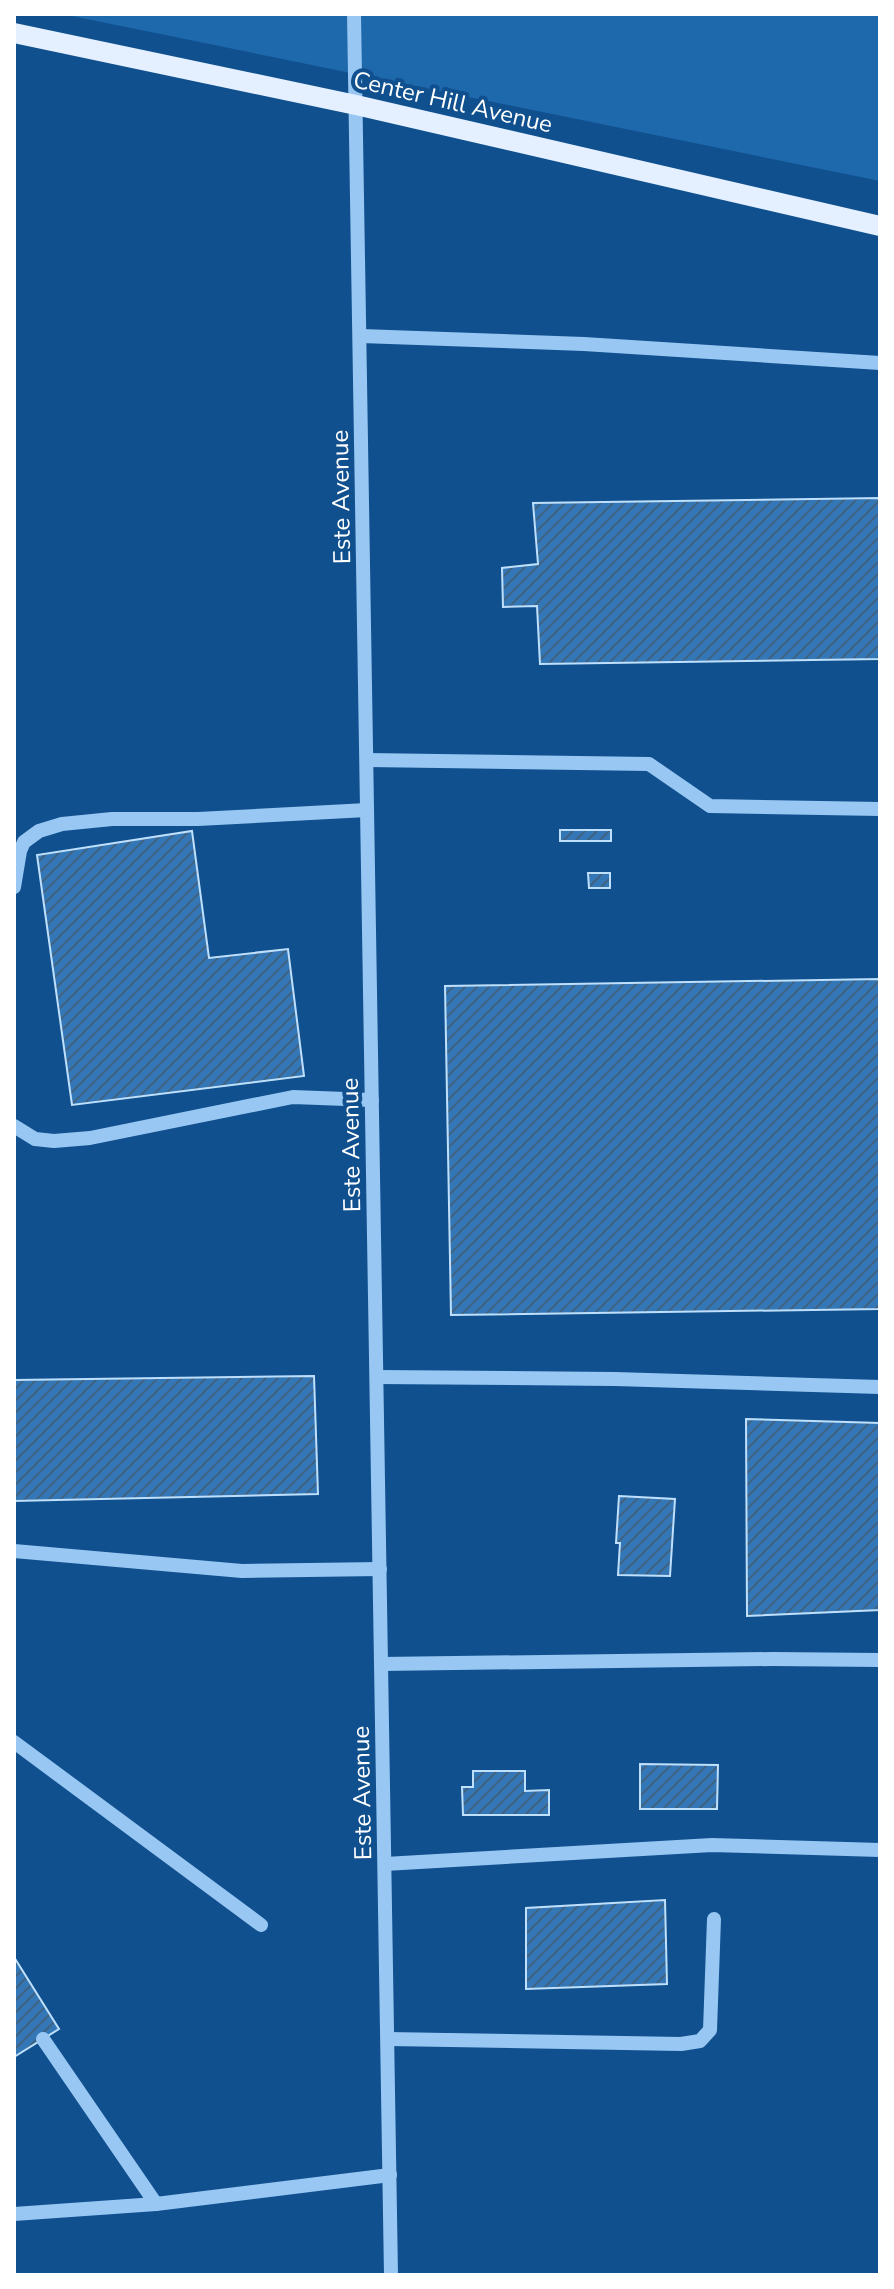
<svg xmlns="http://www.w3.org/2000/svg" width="894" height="2289" font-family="'Nunito Sans',sans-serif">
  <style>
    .grass { fill: #1e68ac }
    .building { fill: url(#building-hatch); stroke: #bfe0fd; stroke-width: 2 }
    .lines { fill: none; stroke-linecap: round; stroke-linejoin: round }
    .minor { stroke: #98c7f3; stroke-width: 14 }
    .major { stroke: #e4f0ff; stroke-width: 20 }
    .labels { text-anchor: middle; stroke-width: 8; stroke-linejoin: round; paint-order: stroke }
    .street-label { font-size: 24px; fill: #fff; stroke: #10508e }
  </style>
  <defs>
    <pattern id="building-hatch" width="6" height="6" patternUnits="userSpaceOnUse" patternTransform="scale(2)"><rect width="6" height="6" fill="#3477b6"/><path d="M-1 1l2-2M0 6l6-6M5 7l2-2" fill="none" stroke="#406281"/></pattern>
  </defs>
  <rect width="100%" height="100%" fill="#10508e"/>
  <path class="grass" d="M 62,14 L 880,14 L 880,181 Z"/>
  <g class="building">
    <path d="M 880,498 L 880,659 L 540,664 L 537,606 L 503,607 L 502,568 L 538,564 L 533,503 Z"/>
    <rect x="560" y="830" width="51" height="11"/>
    <path d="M 192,831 L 209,958 L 288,949 L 304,1076 L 72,1105 L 37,855 Z"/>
    <path d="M 588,873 L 610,873 L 610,888 L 589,888 Z"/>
    <path d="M 880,979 L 880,1309 L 451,1315 L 445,986 Z"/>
    <path d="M 314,1376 L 318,1494 L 14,1501 L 14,1380 Z"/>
    <path d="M 746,1419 L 880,1423 L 880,1610 L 747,1616 Z"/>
    <path d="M 619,1496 L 675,1499 L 670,1576 L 618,1575 L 620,1543 L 616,1543 Z"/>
    <path d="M 640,1764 L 718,1765 L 717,1809 L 640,1809 Z"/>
    <path d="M 473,1771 L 525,1771 L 525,1791 L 549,1790 L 549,1815 L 463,1815 L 462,1787 L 473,1787 Z"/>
    <path d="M 665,1900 L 667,1984 L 526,1989 L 526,1908 Z"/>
    <path d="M 14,1957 L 59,2029 L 14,2057 Z"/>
  </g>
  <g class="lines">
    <g class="minor">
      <path d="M 354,14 L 391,2275"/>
      <path d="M 361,336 L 584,344 L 880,363"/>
      <path d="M 367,760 L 649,764 L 710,806 L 880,809"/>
      <path d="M 14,887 L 20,851 L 24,842 L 39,831 L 62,824 L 112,819 L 198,819 L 367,810"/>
      <path d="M 14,1126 L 35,1139 L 54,1141 L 90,1138 L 293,1097 L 372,1100"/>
      <path d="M 377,1377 L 615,1379 L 880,1387"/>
      <path d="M 14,1551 L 242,1571 L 380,1569"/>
      <path d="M 381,1664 L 772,1659 L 880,1660"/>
      <path d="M 14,1742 L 261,1925"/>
      <path d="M 385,1864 L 712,1845 L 880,1850"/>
      <path d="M 43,2039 L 156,2204"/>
      <path d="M 388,2039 L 681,2044 L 700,2041 L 710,2030 L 714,1919"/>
      <path d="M 14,2214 L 156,2204 L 390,2175"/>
    </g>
    <path class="major" d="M 14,33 L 356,105 L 880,226"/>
  </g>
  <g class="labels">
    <g class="street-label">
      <text transform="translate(453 102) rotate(13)" y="8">Center Hill Avenue</text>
      <text transform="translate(341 497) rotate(-91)" y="8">Este Avenue</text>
      <text transform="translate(351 1145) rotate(-91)" y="8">Este Avenue</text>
      <text transform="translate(362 1793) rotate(-91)" y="8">Este Avenue</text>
    </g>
  </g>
  <rect width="894" height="2289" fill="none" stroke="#ffffff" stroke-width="32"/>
</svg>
